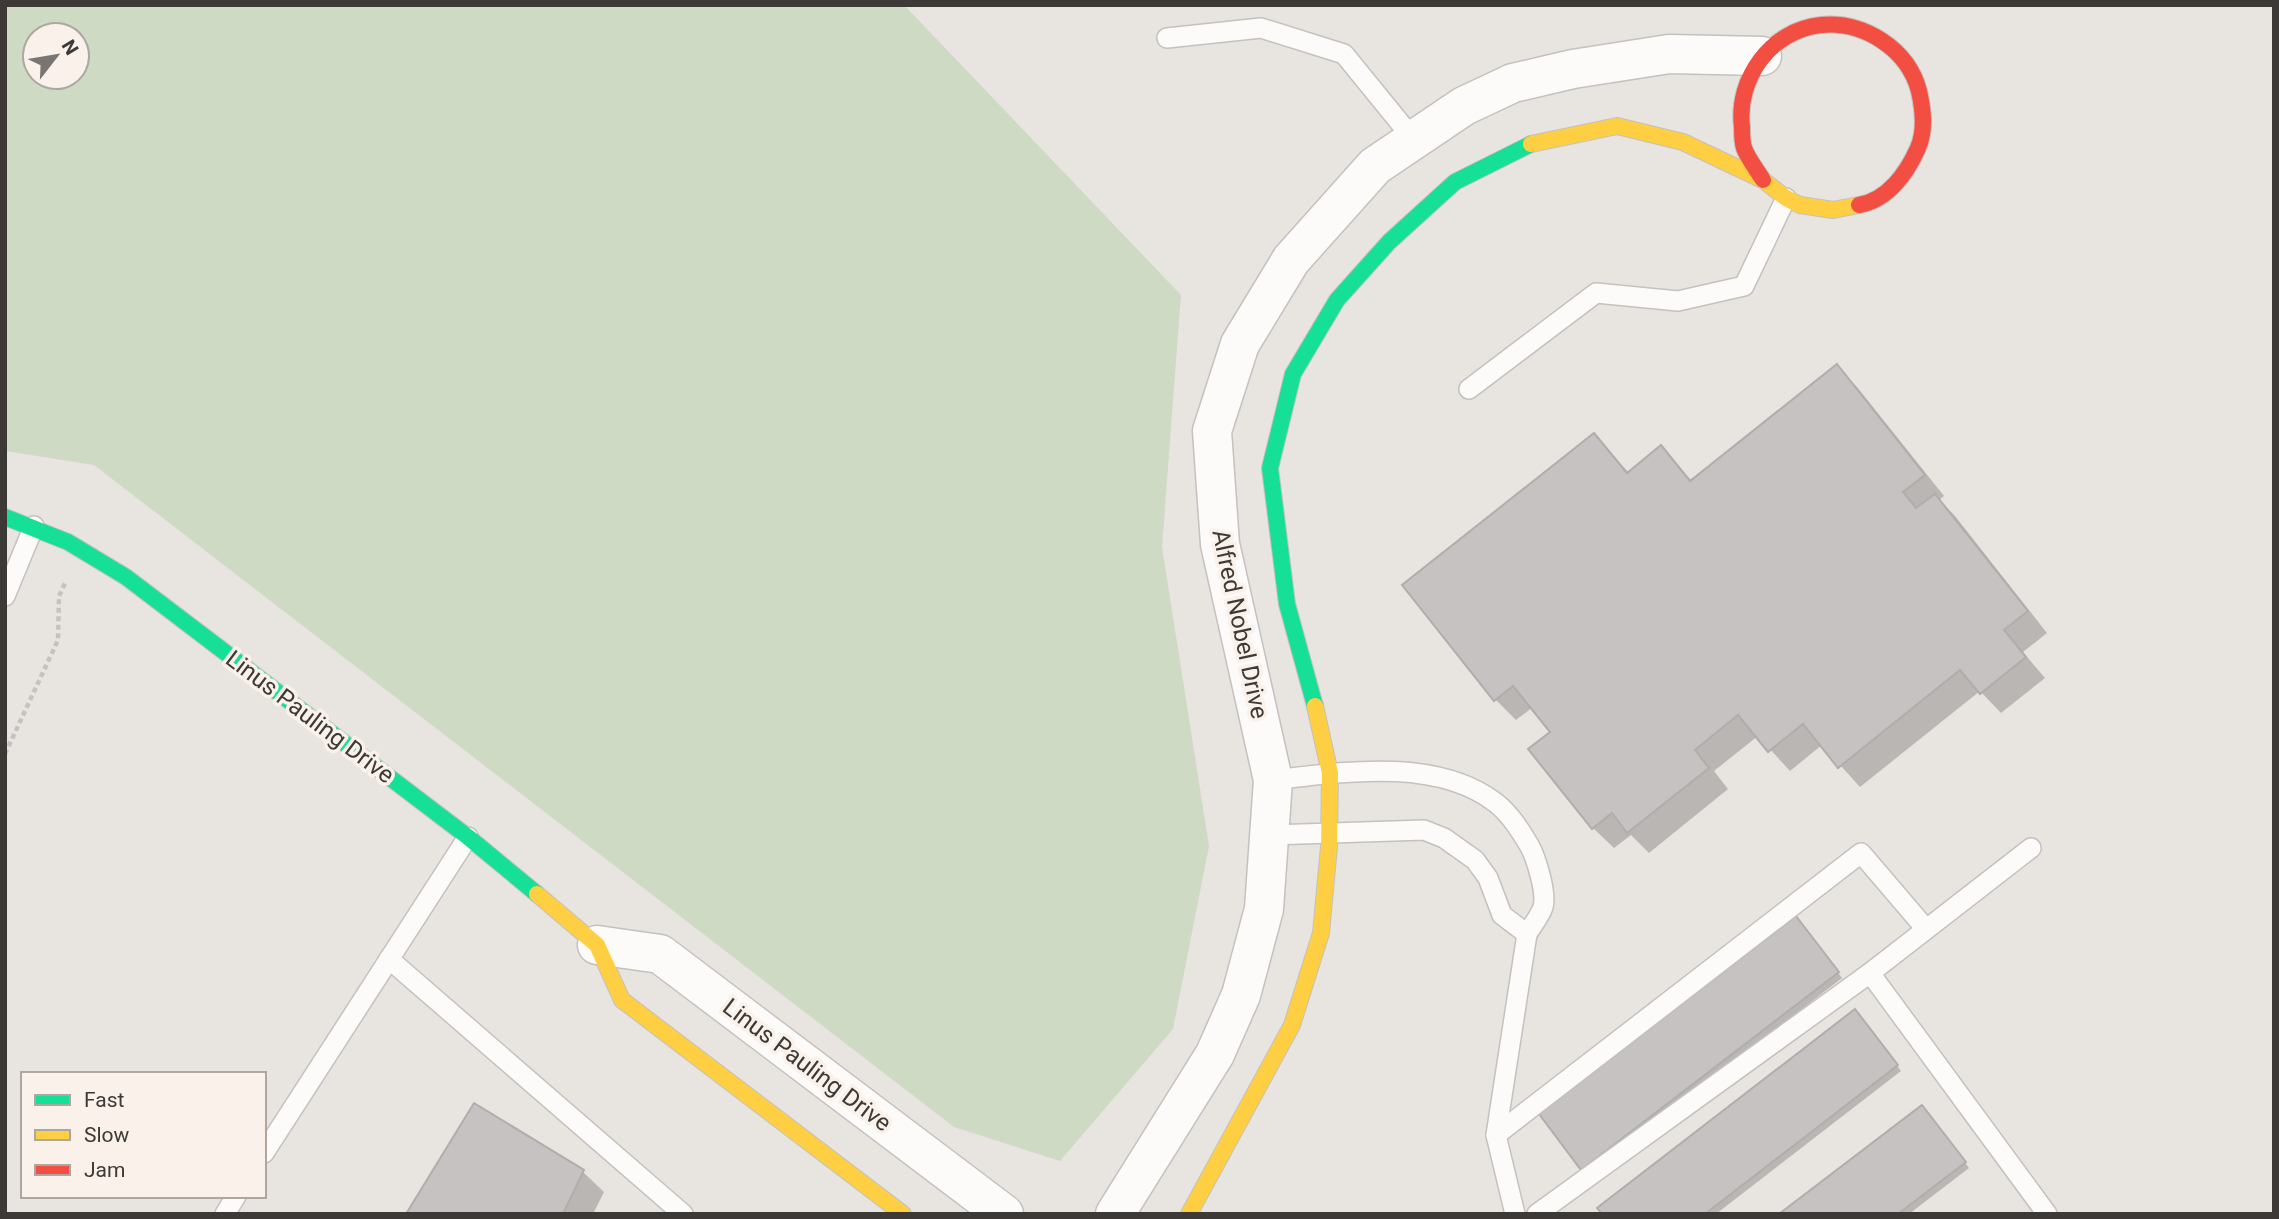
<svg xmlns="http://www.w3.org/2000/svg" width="2279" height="1219" font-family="Roboto,sans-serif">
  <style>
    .green { fill: #cfdac4; fill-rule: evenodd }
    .shadow { fill: #0003 }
    .building { fill: #c5c2c1; stroke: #b0adad; stroke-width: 2 }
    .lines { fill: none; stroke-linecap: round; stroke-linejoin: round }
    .lane-casing { stroke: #c4c1bf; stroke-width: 22 }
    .street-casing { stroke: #c4c1bf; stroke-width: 41 }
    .fast-casing { stroke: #c4c1bf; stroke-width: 18 }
    .slow-casing { stroke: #c4c1bf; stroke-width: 18 }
    .jam-casing { stroke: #c4c1bf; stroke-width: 18 }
    .path { stroke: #c5c3c2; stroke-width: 4.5; stroke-dasharray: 5 3.5; stroke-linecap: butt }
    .lane { stroke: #fcfbfa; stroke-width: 19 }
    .street { stroke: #fcfbfa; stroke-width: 38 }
    .fast { stroke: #16e098; stroke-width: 16 }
    .slow { stroke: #ffcf43; stroke-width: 16 }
    .jam { stroke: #f24e42; stroke-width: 16 }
    .labels { text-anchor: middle; stroke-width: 7; stroke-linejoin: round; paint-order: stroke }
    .street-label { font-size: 24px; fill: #3c3936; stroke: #f9f1ea }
  </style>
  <rect width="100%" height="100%" fill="#e8e4e0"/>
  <path class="green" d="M 5,5 L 904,5 L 1181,295 L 1162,547 L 1209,846 L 1173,1029 L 1060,1161 L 954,1127 L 94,465 L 5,451 ZM 35,35 L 77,35 L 77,77 L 35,77 Z"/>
  <g class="shadow">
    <path d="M 1837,367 L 1857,387 L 1944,496 L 1939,500 L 1955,516 L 2047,633 L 2023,652 L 2045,678 L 2001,713 L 1980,691 L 1860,787 L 1822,745 L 1790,771 L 1758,736 L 1714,771 L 1728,789 L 1649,853 L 1631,835 L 1614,848 L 1593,828 L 1553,732 L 1533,707 L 1516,720 L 1496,700 L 1405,585 L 1594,435 L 1629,473 L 1661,448 L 1692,481 Z"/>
    <path d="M 1801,923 L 1842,978 L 1588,1174 L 1541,1115 Z"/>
    <path d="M 1860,1016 L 1901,1071 L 1716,1214 L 1604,1214 Z"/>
    <path d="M 1927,1112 L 1969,1168 L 1909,1214 L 1782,1214 Z"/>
    <path d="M 583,1172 L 604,1192 L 593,1214 L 408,1214 Z"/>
  </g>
  <g class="building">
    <path d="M 1837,364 L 1925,475 L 1903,492 L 1916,508 L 1935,494 L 2028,611 L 2004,630 L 2026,657 L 1980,694 L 1960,670 L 1838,768 L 1803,724 L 1768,752 L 1738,715 L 1695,750 L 1709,768 L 1627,833 L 1612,813 L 1592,829 L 1528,749 L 1550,732 L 1513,686 L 1494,701 L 1402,585 L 1594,433 L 1627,473 L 1661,445 L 1690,481 Z"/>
    <path d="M 1796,916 L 1839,972 L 1581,1170 L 1539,1114 Z"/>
    <path d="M 1855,1009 L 1898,1065 L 1705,1214 L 1602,1214 L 1597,1208 Z"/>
    <path d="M 474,1103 L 584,1170 L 563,1214 L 406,1214 Z"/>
    <path d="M 1922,1105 L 1966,1162 L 1898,1214 L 1779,1214 Z"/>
  </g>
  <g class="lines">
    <defs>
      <g id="lane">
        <path d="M 1167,38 L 1261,28 L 1344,54 L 1414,140"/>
        <path d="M 1469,389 L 1596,293 L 1678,301 L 1744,286 L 1786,198"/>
        <path d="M 5,596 L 34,526"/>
        <path d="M 1269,835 L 1424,830 L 1444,838 L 1475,860 L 1488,878 L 1502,915 L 1527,934 C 1532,926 1540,916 1543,907 C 1547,893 1536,857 1529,845 C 1520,830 1510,814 1496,803 C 1437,757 1342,772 1273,780"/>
        <path d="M 389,959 L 683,1214"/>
        <path d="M 1870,973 L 2031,848"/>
        <path d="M 1496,1135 L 1861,853 L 1926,929"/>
        <path d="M 264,1153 L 468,837"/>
        <path d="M 225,1214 L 236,1196"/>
        <path d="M 1515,1214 L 1496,1135 L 1527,934"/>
        <path d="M 1537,1214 L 1870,973 L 2047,1214"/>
      </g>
      <g id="street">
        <path d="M 597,945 L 660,954 L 1004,1214"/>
        <path d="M 1115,1214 L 1215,1054 L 1241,995 L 1264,909 L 1273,780 L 1220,544 L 1212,431 L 1240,344 L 1291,260 L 1375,166 L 1464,106 L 1513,83 L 1573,69 L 1669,54 L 1762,56"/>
      </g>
      <g id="fast">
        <path d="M 5,517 L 68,542 L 126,577 L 468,837 L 537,894"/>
        <path d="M 1315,706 L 1287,604 L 1270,468 L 1293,374 L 1337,300 L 1389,242 L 1455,182 L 1531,144"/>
      </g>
      <g id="slow">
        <path d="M 1531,144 L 1617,126 L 1683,142 L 1763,180 L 1786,198 L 1800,205 L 1833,210 L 1859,205"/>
        <path d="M 537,894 L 597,945 L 622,1000 L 903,1214"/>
        <path d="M 1189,1214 L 1292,1025 L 1321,933 L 1329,847 L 1330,773 L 1315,706"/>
      </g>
      <path id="jam" d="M 1763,180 C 1757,170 1748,159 1744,148 C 1742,142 1742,133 1742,127 C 1736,79 1771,30 1821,25 C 1864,21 1908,49 1919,91 C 1923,109 1926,130 1918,148 C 1907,173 1888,200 1859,205"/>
    </defs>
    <use href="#lane" class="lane-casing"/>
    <use href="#street" class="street-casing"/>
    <use href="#fast" class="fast-casing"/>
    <use href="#slow" class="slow-casing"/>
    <use href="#jam" class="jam-casing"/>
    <path class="path" d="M 5,754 L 58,640 L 59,596 L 65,583"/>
    <use href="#lane" class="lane"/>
    <use href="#street" class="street"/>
    <use href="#fast" class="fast"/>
    <use href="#slow" class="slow"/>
    <use href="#jam" class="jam"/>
  </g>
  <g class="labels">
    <g class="street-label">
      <text transform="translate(1240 624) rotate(78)" y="8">Alfred Nobel Drive</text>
      <text transform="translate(310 717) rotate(37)" y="8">Linus Pauling Drive</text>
      <text transform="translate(807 1065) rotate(37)" y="8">Linus Pauling Drive</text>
    </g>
  </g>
  <rect width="2279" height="1219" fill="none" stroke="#3c3936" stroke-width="14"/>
  <rect x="21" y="1072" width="245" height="126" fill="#f9f1ea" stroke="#ada7a2" stroke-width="2"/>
  <rect x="35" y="1095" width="35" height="10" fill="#16e098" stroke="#ada7a2" stroke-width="2"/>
  <text x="84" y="1107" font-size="21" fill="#3c3936">Fast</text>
  <rect x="35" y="1130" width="35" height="10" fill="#ffcf43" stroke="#ada7a2" stroke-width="2"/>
  <text x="84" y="1142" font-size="21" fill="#3c3936">Slow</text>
  <rect x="35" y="1165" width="35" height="10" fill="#f24e42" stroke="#ada7a2" stroke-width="2"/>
  <text x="84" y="1177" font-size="21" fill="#3c3936">Jam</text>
  <g transform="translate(56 56) rotate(59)"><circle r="33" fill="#f9f1ea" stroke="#ada7a2" stroke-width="2"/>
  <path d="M0-5L12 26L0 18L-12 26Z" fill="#787572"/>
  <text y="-10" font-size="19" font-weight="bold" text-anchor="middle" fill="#3c3936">N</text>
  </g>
</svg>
